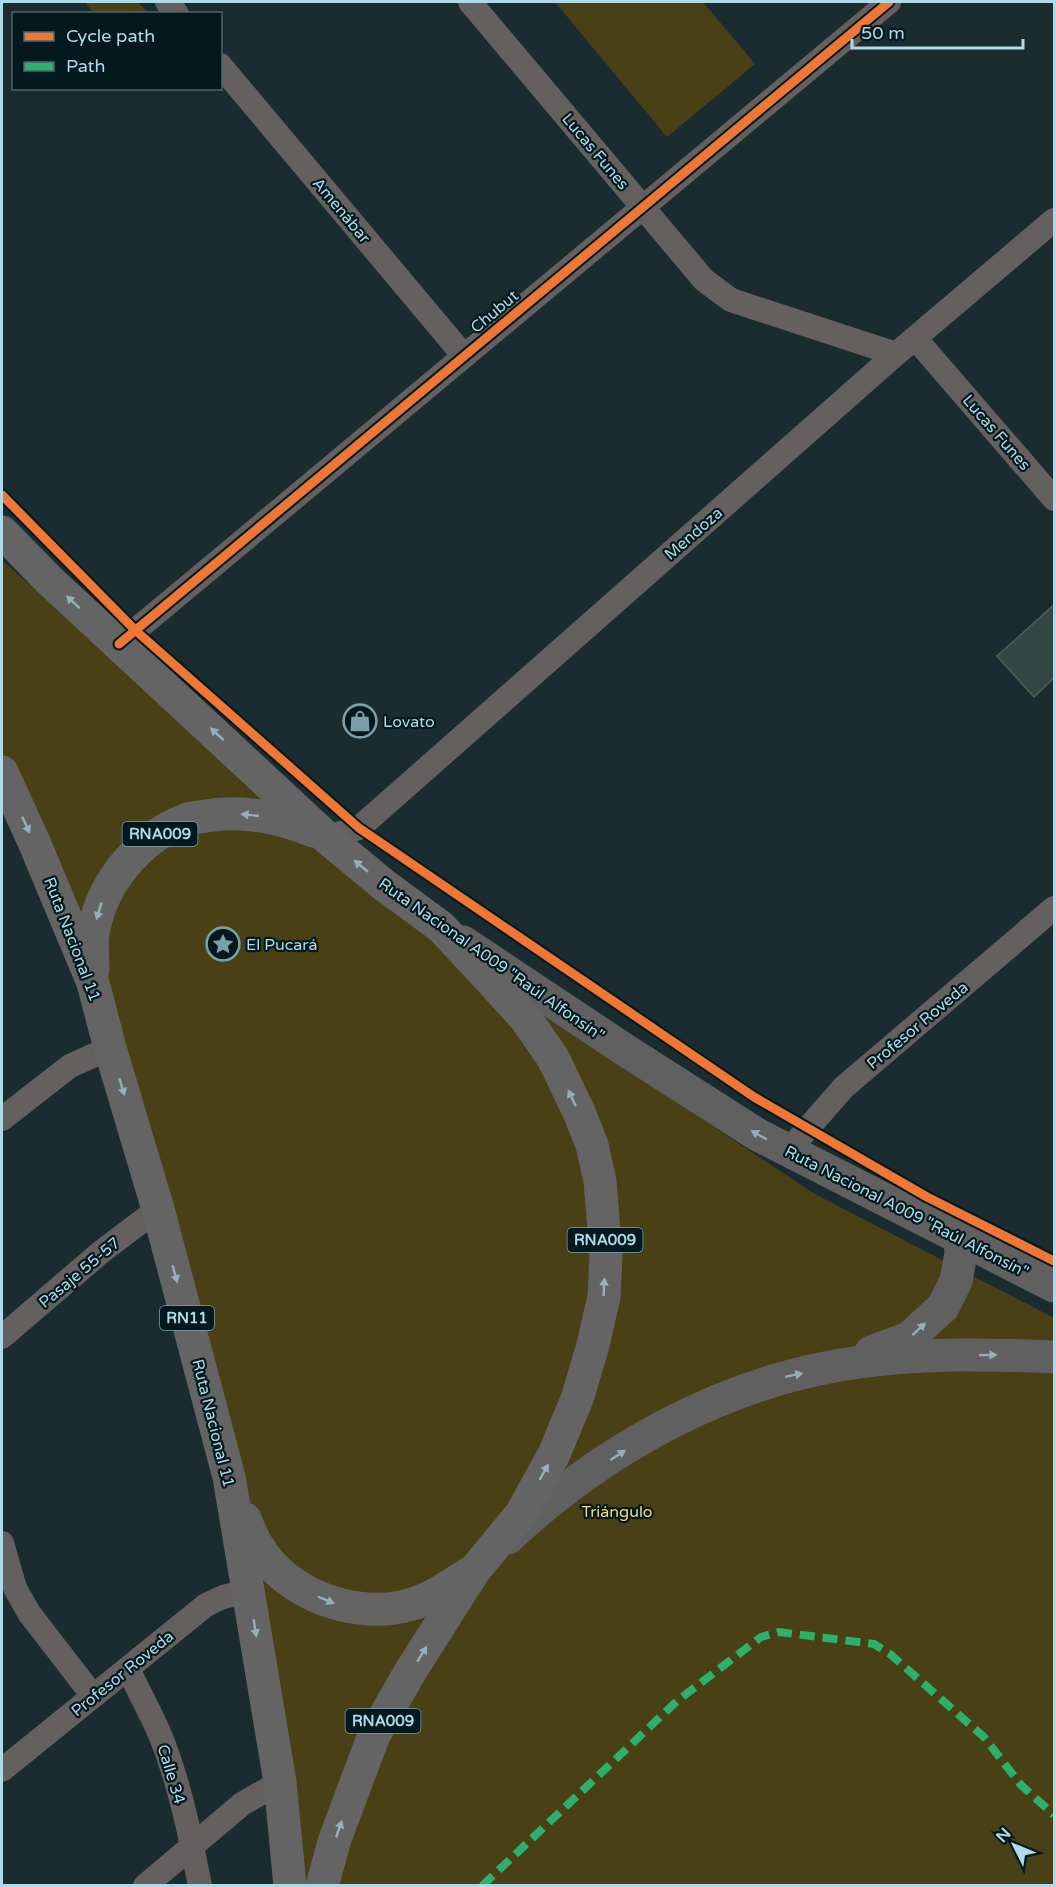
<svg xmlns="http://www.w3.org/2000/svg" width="1056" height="1887" font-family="'Varela Round',sans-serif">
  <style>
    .green { fill: #494015 }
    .building { fill: #314843; stroke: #4b615a; stroke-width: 1.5 }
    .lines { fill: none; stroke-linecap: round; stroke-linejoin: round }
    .minor { stroke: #64605f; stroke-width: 24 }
    .primary { stroke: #616060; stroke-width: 33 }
    .trunk { stroke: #646464; stroke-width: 33 }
    .quiet { stroke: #2db169; stroke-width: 8; stroke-dasharray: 15 8; stroke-linecap: butt }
    .cycleway-casing { stroke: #03191d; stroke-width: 13 }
    .cycleway { stroke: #f07635; stroke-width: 9 }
    .oneway { fill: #94b1b9 }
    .oneway2 { fill: #93b0b8 }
    .labels { text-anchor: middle; stroke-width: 4.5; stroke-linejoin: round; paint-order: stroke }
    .shield { fill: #03191d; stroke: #7ba1aa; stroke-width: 1.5 }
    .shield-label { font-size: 15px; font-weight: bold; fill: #aedbe7 }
    .street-label { font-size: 16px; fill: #aedbe7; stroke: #03191d }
    .poi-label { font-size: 16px; fill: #aedbe7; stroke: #03191d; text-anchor: start }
    .park-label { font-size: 16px; fill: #f5da79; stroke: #03191d }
  </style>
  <rect width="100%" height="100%" fill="#1b2c30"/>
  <g class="green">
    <path d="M 88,2 L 138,2 L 148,13 L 94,13 L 86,4 Z"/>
    <path d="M 555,2 L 703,2 L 755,64 L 667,137 Z"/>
    <path d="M 2,560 L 419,930 L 813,1193 L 1054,1318 L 1054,1885 L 288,1885 L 249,1591 L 110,1048 L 2,771 Z"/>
  </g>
  <path class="building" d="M 1054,605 L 1054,678 L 1034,697 L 997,656 Z"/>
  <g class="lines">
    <g class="minor">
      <path d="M 167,2 L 177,14"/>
      <path d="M 470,2 L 704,280 L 731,300 L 896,354"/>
      <path d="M 220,65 L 464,356"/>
      <path d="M 915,338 L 1054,499"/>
      <path d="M 119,644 L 889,2"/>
      <path d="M 326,837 L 359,828 L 896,354 L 1054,220"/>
      <path d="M 2,1119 L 70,1066 L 110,1048"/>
      <path d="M 788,1151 L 844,1087 L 1054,908"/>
      <path d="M 2,1337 L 101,1252 L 158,1209"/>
      <path d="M 2,1543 L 15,1588 L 29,1613 L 93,1696"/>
      <path d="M 128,1669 C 143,1700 161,1731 171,1765 C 184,1804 192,1845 200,1886"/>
      <path d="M 2,1770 L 206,1605 L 223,1597 L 249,1591"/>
      <path d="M 145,1886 L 242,1804 L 280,1782"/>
    </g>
    <g class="primary">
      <path d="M 463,942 L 622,1048 L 758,1135 L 1054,1286"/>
      <path d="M 871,1352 L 909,1338 L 943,1307 L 956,1281 L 961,1253 L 960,1238"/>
      <path d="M 508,1538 C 604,1448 729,1379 860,1362 C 924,1353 990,1354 1054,1357"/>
    </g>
    <g class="trunk">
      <path d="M 2,532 L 49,580 L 326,837 L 384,885 L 441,927 L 485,974 L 526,1019 L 553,1058 L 579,1112 L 592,1145 L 600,1181 L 606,1255 L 604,1297 L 593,1345 L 577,1399 L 554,1454 L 521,1514 L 474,1571 L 410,1672 L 374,1735 L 335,1839 L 322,1886"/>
      <path d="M 2,772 L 34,842 L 93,983 L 110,1048 L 158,1209 L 229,1477 L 280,1782 L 290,1886"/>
      <path d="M 93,970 C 93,957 91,942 94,929 C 103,880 142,836 188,819 C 194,817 201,817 206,816 C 244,810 278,817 313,831"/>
      <path d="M 245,1519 C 249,1529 253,1539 259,1548 C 287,1595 357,1620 409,1605 C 431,1599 451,1585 470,1573"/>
    </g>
    <path class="quiet" d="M 482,1886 L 677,1701 L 761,1637 L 779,1632 L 874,1644 L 890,1654 L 984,1737 L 1021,1785 L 1054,1815"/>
    <defs>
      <g id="cycleway">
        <path d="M 2,495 L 135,630 L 359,828 L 754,1097 L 927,1197 L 1054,1261"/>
        <path d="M 119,644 L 889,2"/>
      </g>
    </defs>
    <use href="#cycleway" class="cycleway-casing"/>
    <use href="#cycleway" class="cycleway"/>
  </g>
  <defs><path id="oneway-solid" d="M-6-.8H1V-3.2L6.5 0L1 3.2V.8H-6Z" transform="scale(1.5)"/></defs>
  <g class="oneway">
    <use href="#oneway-solid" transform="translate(73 602) rotate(-137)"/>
    <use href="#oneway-solid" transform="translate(217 734) rotate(-137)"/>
    <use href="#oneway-solid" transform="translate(250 815) rotate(-174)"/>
    <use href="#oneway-solid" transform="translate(26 825) rotate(65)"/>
    <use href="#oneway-solid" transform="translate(361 866) rotate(-140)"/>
    <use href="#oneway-solid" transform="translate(99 911) rotate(107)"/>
    <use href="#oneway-solid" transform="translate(122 1087) rotate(73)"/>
    <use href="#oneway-solid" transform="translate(572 1098) rotate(-115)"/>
    <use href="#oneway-solid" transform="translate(175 1274) rotate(75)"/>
    <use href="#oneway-solid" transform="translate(604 1287) rotate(-87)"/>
    <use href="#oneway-solid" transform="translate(544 1472) rotate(-61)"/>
    <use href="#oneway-solid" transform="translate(326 1600) rotate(23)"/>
    <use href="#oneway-solid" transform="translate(255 1628) rotate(81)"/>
    <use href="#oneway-solid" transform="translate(422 1654) rotate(-58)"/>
    <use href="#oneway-solid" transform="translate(339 1829) rotate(-71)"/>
  </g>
  <g class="oneway2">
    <use href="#oneway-solid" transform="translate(759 1135) rotate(-150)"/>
    <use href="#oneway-solid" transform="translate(919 1329) rotate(-43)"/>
    <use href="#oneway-solid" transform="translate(988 1355) rotate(-1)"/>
    <use href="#oneway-solid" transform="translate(794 1375) rotate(-12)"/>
    <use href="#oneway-solid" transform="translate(618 1455) rotate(-33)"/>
  </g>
  <defs>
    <symbol id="shop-ring" viewBox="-11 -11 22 22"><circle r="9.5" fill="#03191d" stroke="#7b9ea7" stroke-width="1.5"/><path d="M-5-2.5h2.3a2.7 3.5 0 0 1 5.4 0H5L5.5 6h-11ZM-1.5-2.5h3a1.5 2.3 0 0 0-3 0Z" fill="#7b9ea7"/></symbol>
    <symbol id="sight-ring" viewBox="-11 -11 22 22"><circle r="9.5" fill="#03191d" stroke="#7b9ea7" stroke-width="1.5"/><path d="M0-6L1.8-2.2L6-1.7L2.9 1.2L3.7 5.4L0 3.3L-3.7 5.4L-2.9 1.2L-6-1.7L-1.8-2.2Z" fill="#7b9ea7"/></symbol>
  </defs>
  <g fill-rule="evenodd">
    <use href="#shop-ring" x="341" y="702" width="38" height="38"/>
    <use href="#sight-ring" x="204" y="925" width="38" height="38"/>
  </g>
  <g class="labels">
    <g class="shield">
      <rect x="122.5" y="822" width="75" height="24" rx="4.5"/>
      <rect x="567.5" y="1228" width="75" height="24" rx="4.5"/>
      <rect x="160" y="1306" width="54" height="24" rx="4.5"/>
      <rect x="345.5" y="1709" width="75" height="24" rx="4.5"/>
    </g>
    <g class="shield-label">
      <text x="160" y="839">RNA009</text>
      <text x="605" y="1245">RNA009</text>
      <text x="187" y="1323">RN11</text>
      <text x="383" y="1726">RNA009</text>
    </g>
    <g class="street-label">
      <text transform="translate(596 151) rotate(50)" y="6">Lucas Funes</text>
      <text transform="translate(342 210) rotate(50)" y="6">Amenábar</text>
      <text transform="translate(494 311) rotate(-40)" y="6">Chubut</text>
      <text transform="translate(997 432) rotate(49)" y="6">Lucas Funes</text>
      <text transform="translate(693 533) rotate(-41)" y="6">Mendoza</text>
      <text transform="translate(73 939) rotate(69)" y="6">Ruta Nacional 11</text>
      <text transform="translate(492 959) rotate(35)" y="6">Ruta Nacional A009 "Raúl Alfonsín"</text>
      <text transform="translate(917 1025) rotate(-40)" y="6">Profesor Roveda</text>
      <text transform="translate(907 1211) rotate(27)" y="6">Ruta Nacional A009 "Raúl Alfonsín"</text>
      <text transform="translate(79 1272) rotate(-40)" y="6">Pasaje 55-57</text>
      <text transform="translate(214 1423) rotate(76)" y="6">Ruta Nacional 11</text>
      <text transform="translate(122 1673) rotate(-39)" y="6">Profesor Roveda</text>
      <text transform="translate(172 1774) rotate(73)" y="6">Calle 34</text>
    </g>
    <g class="poi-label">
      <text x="383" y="727">Lovato</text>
      <text x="246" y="950">El Pucará</text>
    </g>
    <g class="park-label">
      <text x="617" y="1517">Triángulo</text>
    </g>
  </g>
  <rect width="1056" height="1887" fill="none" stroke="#aedbe7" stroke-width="6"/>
  <rect x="12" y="12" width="210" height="78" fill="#03191d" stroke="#47676e" stroke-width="1.5"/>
  <rect x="24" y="32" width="30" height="9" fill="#f07635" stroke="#47676e" stroke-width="1.5"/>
  <text x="66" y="42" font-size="18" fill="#aedbe7">Cycle path</text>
  <rect x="24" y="62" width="30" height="9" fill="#2db169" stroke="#47676e" stroke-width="1.5"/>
  <text x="66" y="72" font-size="18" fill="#aedbe7">Path</text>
  <g transform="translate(1014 1845) rotate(313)" stroke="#03191d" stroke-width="4.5" paint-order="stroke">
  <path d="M0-4.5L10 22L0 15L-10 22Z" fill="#aedbe7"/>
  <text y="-9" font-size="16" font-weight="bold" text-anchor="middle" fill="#aedbe7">N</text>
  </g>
  <path d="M852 39v9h171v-9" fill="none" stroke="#aedbe7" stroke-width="3"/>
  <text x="861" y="39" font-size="18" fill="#aedbe7" stroke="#03191d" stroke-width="4.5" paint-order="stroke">50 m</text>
</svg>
